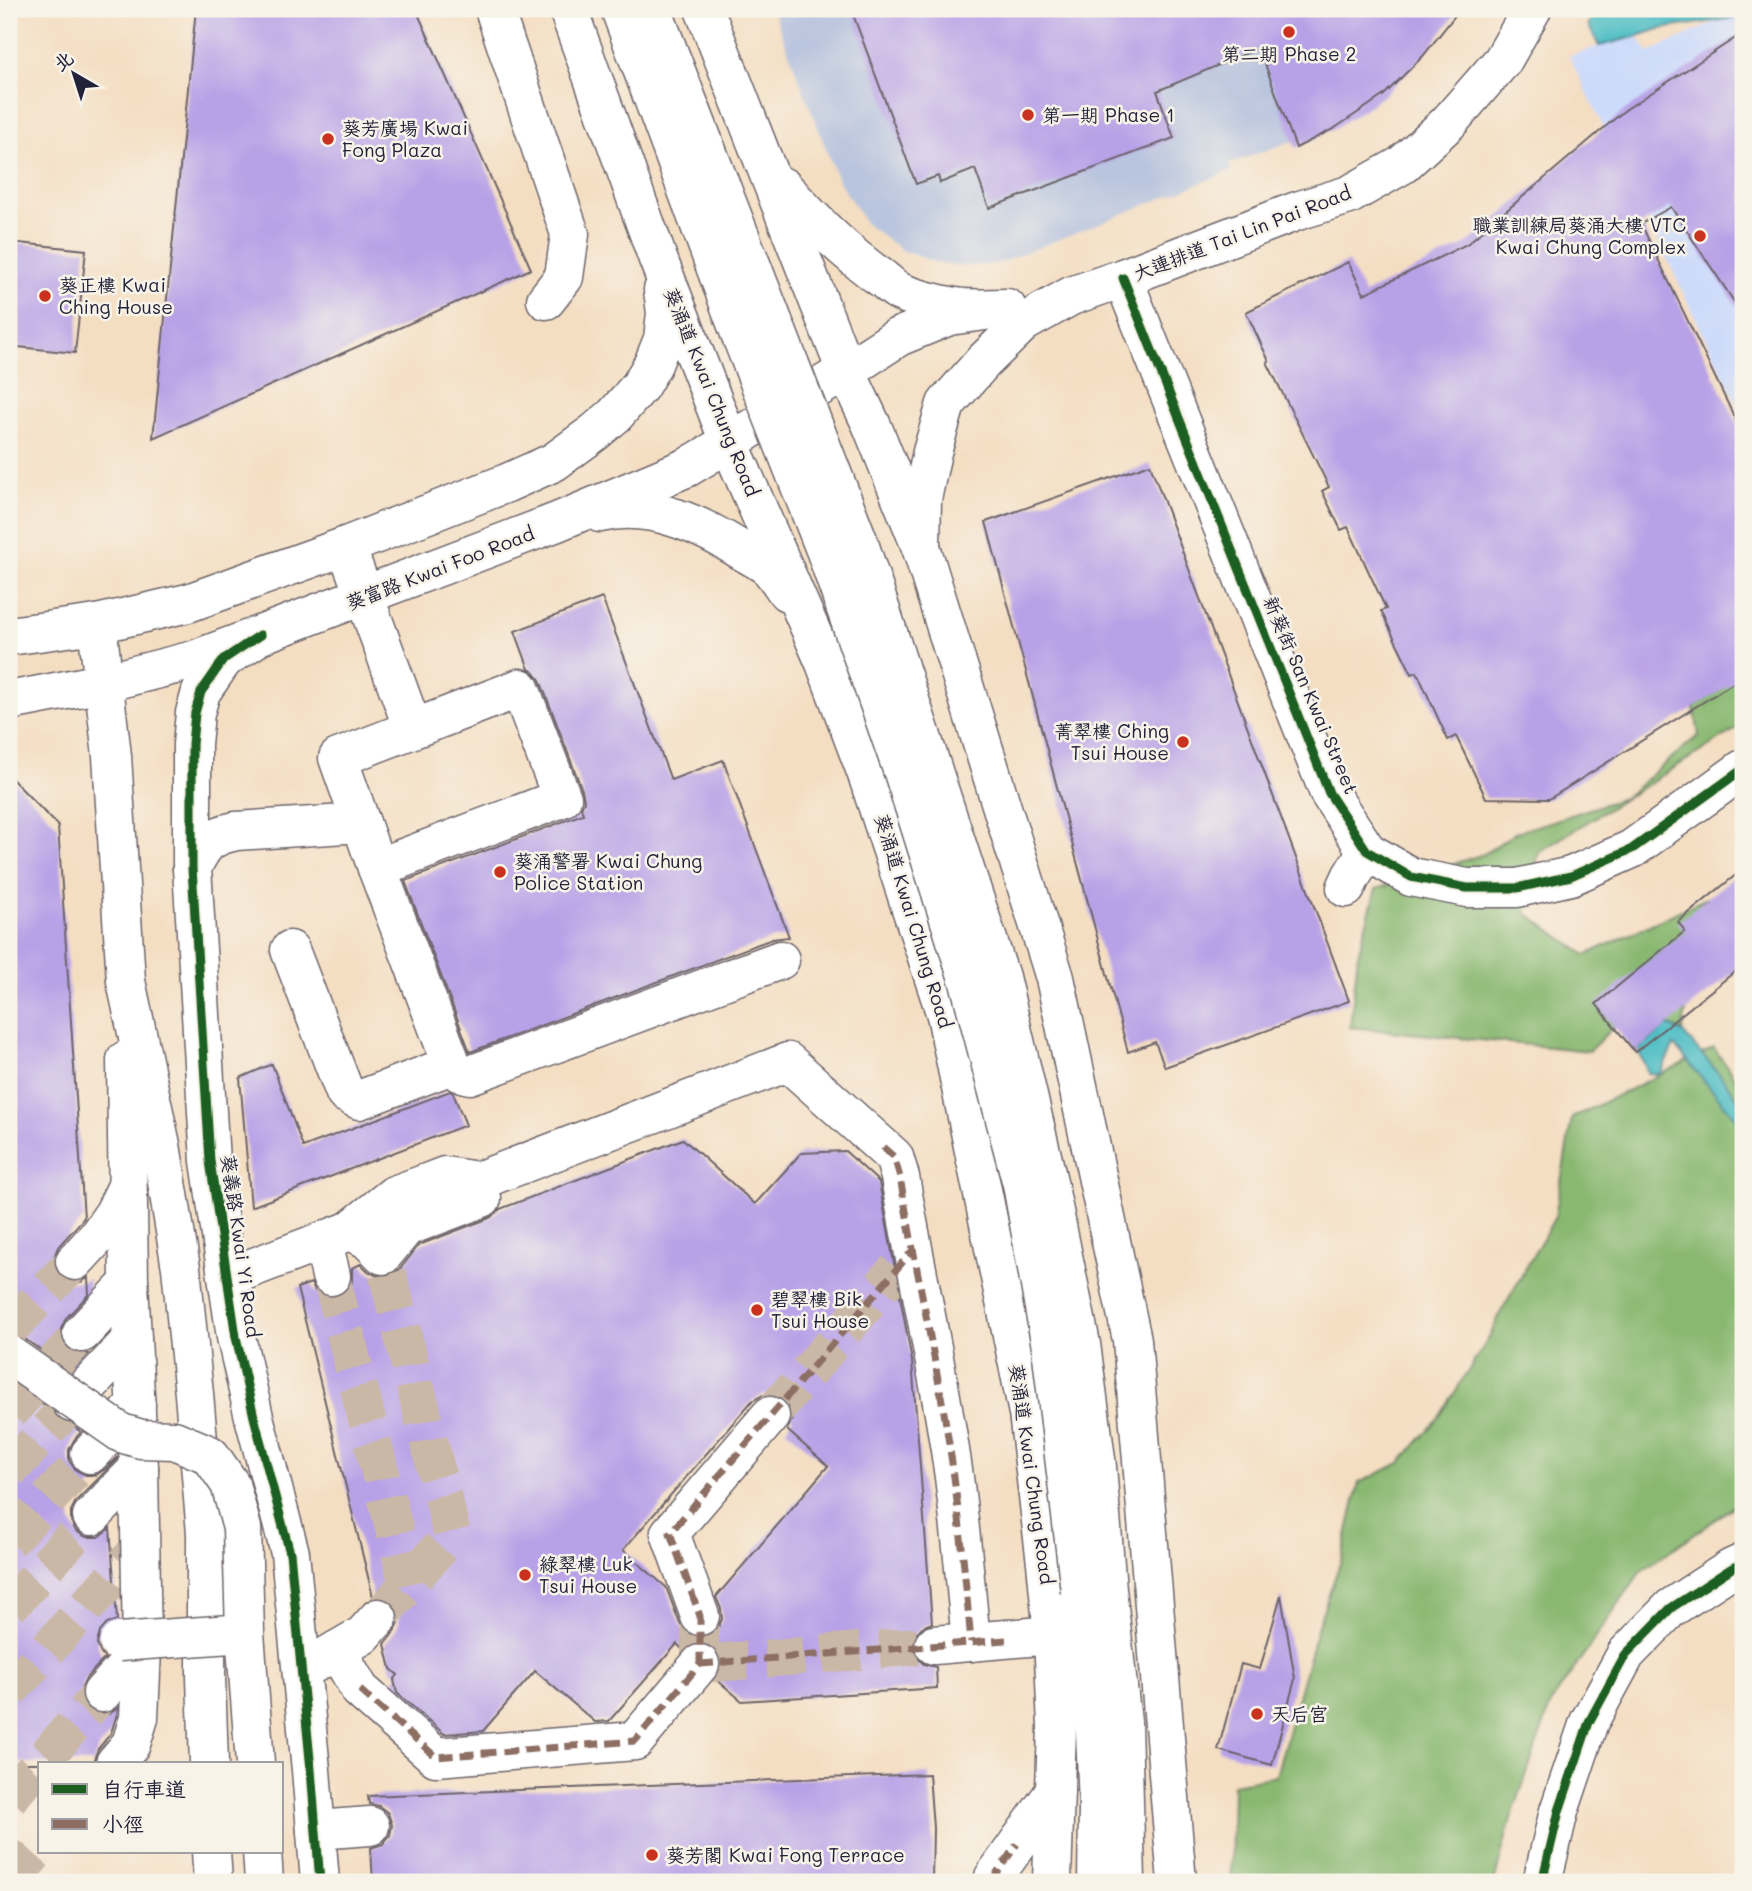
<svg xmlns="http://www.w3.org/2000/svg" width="1752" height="1891" font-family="Mali,'LXGW WenKai TC',sans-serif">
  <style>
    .built { fill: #cddbfa }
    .industrial { fill: #b9c5de }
    .forest { fill: #89b871; stroke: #566d56; stroke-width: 2 }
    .water { fill: #4ebdc4; stroke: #387080; stroke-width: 2 }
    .building { fill: #b7a1e7; fill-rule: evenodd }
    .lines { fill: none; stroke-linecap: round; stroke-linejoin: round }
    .minor-tunnel { stroke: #cab8a7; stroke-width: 38; stroke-dasharray: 38 19; stroke-linecap: butt }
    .minor-casing { stroke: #6c646a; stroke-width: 41 }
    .major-casing { stroke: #6c646a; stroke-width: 41 }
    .minor { stroke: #fff; stroke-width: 38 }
    .major { stroke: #fff; stroke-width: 38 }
    .minor-bridge-casing { stroke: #6c646a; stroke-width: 41; stroke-linecap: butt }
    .major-bridge-casing { stroke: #6c646a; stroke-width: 41; stroke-linecap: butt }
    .minor-bridge { stroke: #fff; stroke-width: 38 }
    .major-bridge { stroke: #fff; stroke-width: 38 }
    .quiet { stroke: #8d6e63; stroke-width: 7; stroke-dasharray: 14 7; stroke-linecap: butt }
    .cycleway-casing { stroke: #f7f3e8; stroke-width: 13 }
    .cycleway { stroke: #1b5e20; stroke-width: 9 }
    .poi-dot { fill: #c8321e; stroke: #f7f3e8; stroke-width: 2.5 }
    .labels { text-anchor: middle; stroke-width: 5; stroke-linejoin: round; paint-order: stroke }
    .poi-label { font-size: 19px; fill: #22223b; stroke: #f7f3e8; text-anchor: start }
    .street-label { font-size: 19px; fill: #22223b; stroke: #f7f3e8 }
  </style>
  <rect width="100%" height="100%" fill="#f7f3e8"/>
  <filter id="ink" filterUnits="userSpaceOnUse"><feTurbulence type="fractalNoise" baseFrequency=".0143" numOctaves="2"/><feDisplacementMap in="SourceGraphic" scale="14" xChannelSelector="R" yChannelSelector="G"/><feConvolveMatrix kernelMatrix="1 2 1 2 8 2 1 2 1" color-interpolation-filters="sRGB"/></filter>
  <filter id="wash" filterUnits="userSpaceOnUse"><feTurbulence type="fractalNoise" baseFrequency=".00686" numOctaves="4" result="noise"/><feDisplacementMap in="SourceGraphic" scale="28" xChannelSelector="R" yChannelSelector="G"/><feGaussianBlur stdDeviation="1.57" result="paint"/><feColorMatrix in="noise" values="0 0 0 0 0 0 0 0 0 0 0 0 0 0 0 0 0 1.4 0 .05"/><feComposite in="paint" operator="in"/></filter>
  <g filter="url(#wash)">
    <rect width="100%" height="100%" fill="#f4dec2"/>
    <path class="built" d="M 1743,17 L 1743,416 L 1569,56 L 1599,46 L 1638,36 L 1648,53 L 1715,22 Z"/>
    <path class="industrial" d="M 772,9 L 1459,9 L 1423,56 L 1384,95 L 1354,116 L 1316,138 L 1296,148 L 1292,141 L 1229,164 L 1231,171 L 999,263 L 976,266 L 957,266 L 938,263 L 903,251 L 866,224 L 838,180 Z"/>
    <g class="forest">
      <path d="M 1743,631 L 1743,725 L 1539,852 L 1526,913 L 1586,955 L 1707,898 L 1682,1032 L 1634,1007 L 1589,1051 L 1350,1027 L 1358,955 L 1376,889 L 1484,854 L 1515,833 L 1624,798 L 1699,735 L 1690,684 Z"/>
      <path d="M 1714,1048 L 1743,1089 L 1743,1500 L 1641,1571 L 1552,1701 L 1511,1819 L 1494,1882 L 1231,1882 L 1233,1784 L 1276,1776 L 1318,1625 L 1342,1558 L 1359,1483 L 1400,1463 L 1438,1419 L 1489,1338 L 1501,1312 L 1555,1217 L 1572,1118 Z"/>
    </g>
    <g class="water">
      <path d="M 1598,9 L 1657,9 L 1658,15 L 1719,9 L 1743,9 L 1743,17 L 1659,29 L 1638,36 L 1599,46 L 1588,24 Z"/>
      <path d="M 1668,1025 L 1683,1033 L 1720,1075 L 1743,1106 L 1743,1132 L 1734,1116 L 1674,1045 L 1660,1074 L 1648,1073 L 1638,1050 Z"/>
    </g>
    <g id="blocks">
      <g class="building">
        <path d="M 196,9 L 416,9 L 531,269 L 153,438 Z"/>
        <path d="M 851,9 L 1460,9 L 1423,56 L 1384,95 L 1335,128 L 1296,148 L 1259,48 L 1157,91 L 1174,138 L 989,208 L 975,169 L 940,183 L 938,176 L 916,184 Z"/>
        <path d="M 1743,33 L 1743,315 L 1671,207 L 1641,224 L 1743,435 L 1743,677 L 1549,799 L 1486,798 L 1456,736 L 1448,740 L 1417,672 L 1412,674 L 1381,611 L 1386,609 L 1348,527 L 1341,530 L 1322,491 L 1329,487 L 1267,362 L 1269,361 L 1246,312 L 1348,262 L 1364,294 L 1467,244 L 1625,110 Z"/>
        <path d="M 9,242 L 86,250 L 75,353 L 9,346 Z"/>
        <path d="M 1150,464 L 1349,1001 L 1165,1067 L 1155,1042 L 1128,1052 L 986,522 Z"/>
        <path d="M 602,598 L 671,780 L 723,760 L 789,937 L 772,939 L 470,1052 L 405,881 L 583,814 L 581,808 L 584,801 L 582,790 L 540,680 L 534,672 L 529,669 L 515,631 Z"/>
        <path d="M 9,776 L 58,826 L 84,1218 L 58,1247 L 54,1257 L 54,1267 L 60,1277 L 70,1282 L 81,1282 L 88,1278 L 89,1294 L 66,1318 L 61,1329 L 61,1340 L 68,1349 L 78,1354 L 88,1354 L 71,1372 L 22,1337 L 9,1333 Z"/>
        <path d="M 1743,869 L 1743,965 L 1635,1052 L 1596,1004 L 1685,931 L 1678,922 Z"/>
        <path d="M 272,1064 L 303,1147 L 450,1091 L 453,1093 L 466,1125 L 251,1207 L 240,1078 Z"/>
        <path d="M 683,1139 L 755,1204 L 801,1153 L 845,1151 L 879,1182 L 912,1361 L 932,1623 L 922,1627 L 915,1635 L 912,1648 L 916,1657 L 924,1664 L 936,1667 L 937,1688 L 742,1701 L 716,1679 L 722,1667 L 720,1656 L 715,1648 L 703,1642 L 692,1644 L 683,1650 L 677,1644 L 609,1721 L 595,1722 L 535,1671 L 483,1731 L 444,1734 L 397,1693 L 394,1680 L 398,1675 L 391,1669 L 385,1644 L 394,1632 L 399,1623 L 399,1612 L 392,1601 L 383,1597 L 373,1597 L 297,1288 L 311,1283 L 315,1291 L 324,1297 L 337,1297 L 345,1292 L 352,1283 L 352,1268 L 361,1264 L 368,1271 L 377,1276 L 391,1275 L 400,1269 L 419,1245 L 490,1218 L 500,1209 ZM 763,1395 L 775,1395 L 785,1400 L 791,1409 L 792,1419 L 787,1430 L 828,1466 L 716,1597 L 721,1609 L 722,1619 L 717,1630 L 707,1637 L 696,1637 L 686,1633 L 680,1624 L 666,1587 L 623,1550 L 752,1401 Z"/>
        <path d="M 9,1381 L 53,1412 L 58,1419 L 70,1424 L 81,1432 L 74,1440 L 69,1450 L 69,1461 L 76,1470 L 86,1475 L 96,1475 L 105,1469 L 117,1458 L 117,1460 L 76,1501 L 71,1511 L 71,1521 L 76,1531 L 86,1537 L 99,1537 L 110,1528 L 117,1620 L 107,1624 L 100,1632 L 97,1644 L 101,1654 L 105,1658 L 86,1678 L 81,1689 L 81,1700 L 88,1710 L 98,1714 L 109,1714 L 118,1708 L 117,1714 L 111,1733 L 98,1749 L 94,1759 L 94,1763 L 9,1763 Z"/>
        <path d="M 1281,1595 L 1295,1679 L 1272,1765 L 1218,1750 L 1241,1664 L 1260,1669 Z"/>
        <path d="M 929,1774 L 933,1828 L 932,1882 L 373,1882 L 371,1848 L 383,1844 L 390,1835 L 392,1825 L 388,1813 L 379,1806 L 369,1804 L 368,1796 Z"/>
      </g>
    </g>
  </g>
  <g filter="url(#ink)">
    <use href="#blocks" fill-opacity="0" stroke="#6c646a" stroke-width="2"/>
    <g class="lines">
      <g class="minor-tunnel">
        <path d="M 331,1276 L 408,1584"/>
        <path d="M 9,1329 L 75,1261"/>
        <path d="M 9,1412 L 82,1333"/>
        <path d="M 770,1416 L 897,1269"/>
        <path d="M 9,1471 L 72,1403"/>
        <path d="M 9,1541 L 90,1454"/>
        <path d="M 9,1607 L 92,1516"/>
        <path d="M 700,1616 L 700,1664 L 934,1645"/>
        <path d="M 378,1618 L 452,1534 L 383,1255"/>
        <path d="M 9,1691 L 141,1547"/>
        <path d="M 9,1798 L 102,1693"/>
        <path d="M 9,1882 L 40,1847"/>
      </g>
      <defs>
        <g id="minor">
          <path d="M 494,9 L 570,234 L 564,277 L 546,300"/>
          <path d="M 1123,278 L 1329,793 L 1367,851 L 1411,877 L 1467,888 L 1517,888 L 1571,876 L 1632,849 L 1743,769"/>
          <path d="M 846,371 L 898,337 L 949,316 L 985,311"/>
          <path d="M 346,546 L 413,729 L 520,688 L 562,798 L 377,868 L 338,758 L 413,729"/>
          <path d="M 921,547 L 922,499 L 932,452 L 946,404 L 983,362 L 1023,323 L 1071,296 L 1123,278 L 1297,211 L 1349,195 L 1402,165 L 1448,123 L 1503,60 L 1532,9"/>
          <path d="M 97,624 L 112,756 L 126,981 L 161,1145 L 181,1268 L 194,1394 L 206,1533 L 206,1678 L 209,1763"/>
          <path d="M 253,640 L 224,659 L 201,692 L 195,713 L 192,744 L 192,868 L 210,1161 L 236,1337 L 254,1417 L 290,1553 L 311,1770 L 320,1882"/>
          <path d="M 192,868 C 203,844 210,836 236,831 L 361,823"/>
          <path d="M 377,868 L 452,1065 L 459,1072 L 470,1075 L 780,960"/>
          <path d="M 1346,888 L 1351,877 L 1367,851"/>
          <path d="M 290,950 L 345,1093 L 359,1100 L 452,1065"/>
          <path d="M 349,1231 L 394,1195 L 419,1186 L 445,1176 L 478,1181 L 788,1062 L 894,1157 L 900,1177 C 917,1277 940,1376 954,1477 C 961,1532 966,1587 971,1642"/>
          <path d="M 323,1241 L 331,1276"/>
          <path d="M 75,1261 L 97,1237 L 114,1213 L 127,1186"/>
          <path d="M 228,1277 L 349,1231 L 367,1239 L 383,1255 L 406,1227 L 482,1198 L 478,1181"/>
          <path d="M 82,1333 L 129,1283"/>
          <path d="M 72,1403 L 132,1339"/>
          <path d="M 90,1454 L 136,1405"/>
          <path d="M 92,1516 L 139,1468"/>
          <path d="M 700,1616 L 670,1533 L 770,1416"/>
          <path d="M 934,1645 L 1053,1635"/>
          <path d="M 337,1650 L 360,1690 L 436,1757 L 635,1741 L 700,1664"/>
          <path d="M 315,1663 L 363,1635 L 378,1618"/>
          <path d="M 102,1693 L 142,1649"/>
          <path d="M 115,1763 L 131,1744 L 139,1718 L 142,1649 L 139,1468 L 129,1283 L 126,1060"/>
          <path d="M 316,1830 L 370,1826"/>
          <path d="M 211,1851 L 213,1882"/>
          <path d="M 262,1851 L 264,1882"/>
          <path d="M 994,1882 L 994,1877 L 1055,1791"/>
          <path d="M 1542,1882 L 1559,1811 L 1589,1722 L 1626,1654 L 1671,1608 L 1732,1568 L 1743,1563"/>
        </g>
        <g id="major">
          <path d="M 568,9 L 658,259 L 729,442 L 825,663 L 868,777 L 946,1015 L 1028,1413 L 1046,1563 L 1053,1635 L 1057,1727 L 1052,1882"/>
          <path d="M 704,9 L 846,371 L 872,426 L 921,547 L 1055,978 L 1132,1340 L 1177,1882"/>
          <path d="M 783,187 C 813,220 845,253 883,279 C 888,283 894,289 900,292 C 917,299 945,306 963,308 C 978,309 993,308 1007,308"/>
          <path d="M 600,513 C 651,501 702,525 744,552 C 751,556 760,561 767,566 C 775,573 781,584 787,592"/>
          <path d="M 9,636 L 97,624 L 188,603 L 346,546 L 507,483 L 554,462 L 595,432 L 615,415 L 640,386 L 653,364 L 663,339 L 666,313 L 663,290"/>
          <path d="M 9,701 L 103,683 L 194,660 L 557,522 L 688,467 L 846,371"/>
          <path d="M 1107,1589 L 1122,1722 L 1126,1882"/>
          <path d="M 1081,1598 L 1095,1730 L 1098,1808 L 1097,1882"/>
        </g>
      </defs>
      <use href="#minor" class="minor-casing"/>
      <use href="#major" class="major-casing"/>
      <use href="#minor" class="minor"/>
      <use href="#major" class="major"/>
      <defs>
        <g id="minor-bridge">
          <path d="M 9,1355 L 121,1433 L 141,1439 L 174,1440 L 210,1455 L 230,1484 L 242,1528 L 245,1633 L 255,1763"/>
          <path d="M 119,1642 L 245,1633"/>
        </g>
        <g id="major-bridge">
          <path d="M 620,9 L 739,331 L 826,552 L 904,775 L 970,985 L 1022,1184 L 1051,1347 L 1080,1591"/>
          <path d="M 652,9 L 858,540 L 1000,977 L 1047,1177 L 1081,1344 L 1097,1467 L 1107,1589"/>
        </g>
      </defs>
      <use href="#minor-bridge" class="minor-bridge-casing"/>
      <use href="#major-bridge" class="major-bridge-casing"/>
      <use href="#minor-bridge" class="minor-bridge"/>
      <use href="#major-bridge" class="major-bridge"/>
      <g class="quiet">
        <path d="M 883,1147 L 894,1157 L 900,1177 C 917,1277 940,1376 954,1477 C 961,1532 966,1587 971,1642"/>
        <path d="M 700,1664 L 1006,1640"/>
        <path d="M 360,1690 L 436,1757 L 635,1741 L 700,1664 L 700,1616 L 670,1533 L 913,1250"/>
        <path d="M 994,1882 L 994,1877 L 1017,1844"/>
      </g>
      <defs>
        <g id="cycleway">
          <path d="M 1123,278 L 1329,793 L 1367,851 L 1411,877 L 1467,888 L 1517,888 L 1571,876 L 1632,849 L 1743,769"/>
          <path d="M 260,635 L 224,659 L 201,692 L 195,713 L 192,744 L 192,868 L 210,1161 L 236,1337 L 254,1417 L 290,1553 L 311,1770 L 320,1882"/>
          <path d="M 1542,1882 L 1559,1811 L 1589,1722 L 1626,1654 L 1671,1608 L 1732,1568 L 1743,1563"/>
        </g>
      </defs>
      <use href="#cycleway" class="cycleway-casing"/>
      <use href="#cycleway" class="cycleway"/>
    </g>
  </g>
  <g class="poi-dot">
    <circle cx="1289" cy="32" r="7"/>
    <circle cx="1028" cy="115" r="7"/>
    <circle cx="328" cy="139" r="7"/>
    <circle cx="1700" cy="236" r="7"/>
    <circle cx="45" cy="296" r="7"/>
    <circle cx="1183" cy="742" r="7"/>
    <circle cx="500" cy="872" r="7"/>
    <circle cx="757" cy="1310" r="7"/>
    <circle cx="525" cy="1575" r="7"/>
    <circle cx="1257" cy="1714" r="7"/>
    <circle cx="652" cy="1855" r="7"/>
  </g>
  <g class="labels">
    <g class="poi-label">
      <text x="1289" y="61" text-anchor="middle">第二期 Phase 2</text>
      <text x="1042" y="122">第一期 Phase 1</text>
      <text x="342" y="135">葵芳廣場 Kwai<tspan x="342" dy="22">Fong Plaza</tspan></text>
      <text x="1686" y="232" text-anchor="end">職業訓練局葵涌大樓 VTC<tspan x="1686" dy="22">Kwai Chung Complex</tspan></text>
      <text x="59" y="292">葵正樓 Kwai<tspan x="59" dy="22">Ching House</tspan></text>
      <text x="1169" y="738" text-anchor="end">菁翠樓 Ching<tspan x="1169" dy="22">Tsui House</tspan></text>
      <text x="514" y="868">葵涌警署 Kwai Chung<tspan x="514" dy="22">Police Station</tspan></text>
      <text x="771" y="1306">碧翠樓 Bik<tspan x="771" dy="22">Tsui House</tspan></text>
      <text x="539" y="1571">綠翠樓 Luk<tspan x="539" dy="22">Tsui House</tspan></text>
      <text x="1271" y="1721">天后宮</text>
      <text x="666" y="1862">葵芳閣 Kwai Fong Terrace</text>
    </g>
    <g class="street-label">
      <text transform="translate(1242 233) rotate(-21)" y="7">大連排道 Tai Lin Pai Road</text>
      <text transform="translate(712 392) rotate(68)" y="7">葵涌道 Kwai Chung Road</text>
      <text transform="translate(440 568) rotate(-21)" y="7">葵富路 Kwai Foo Road</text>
      <text transform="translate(1311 695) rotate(67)" y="7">新葵街 San Kwai Street</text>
      <text transform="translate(914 921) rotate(73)" y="7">葵涌道 Kwai Chung Road</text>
      <text transform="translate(241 1246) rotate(82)" y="7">葵義路 Kwai Yi Road</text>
      <text transform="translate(1032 1474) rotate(82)" y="7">葵涌道 Kwai Chung Road</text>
    </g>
  </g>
  <rect width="1752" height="1891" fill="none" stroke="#f7f3e8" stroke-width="35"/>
  <rect x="38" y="1762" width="245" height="91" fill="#f7f3e8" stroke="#a29fa3" stroke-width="2"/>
  <rect x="52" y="1784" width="35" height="10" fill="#1b5e20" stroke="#a29fa3" stroke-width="2"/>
  <text x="102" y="1797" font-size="21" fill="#22223b">自行車道</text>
  <rect x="52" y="1819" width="35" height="10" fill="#8d6e63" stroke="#a29fa3" stroke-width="2"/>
  <text x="102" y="1832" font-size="21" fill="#22223b">小徑</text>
  <g transform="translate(74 74) rotate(321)" stroke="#f7f3e8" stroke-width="5" paint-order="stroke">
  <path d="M0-5L12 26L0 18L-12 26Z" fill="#22223b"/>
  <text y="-10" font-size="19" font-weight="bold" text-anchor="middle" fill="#22223b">北</text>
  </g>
</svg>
